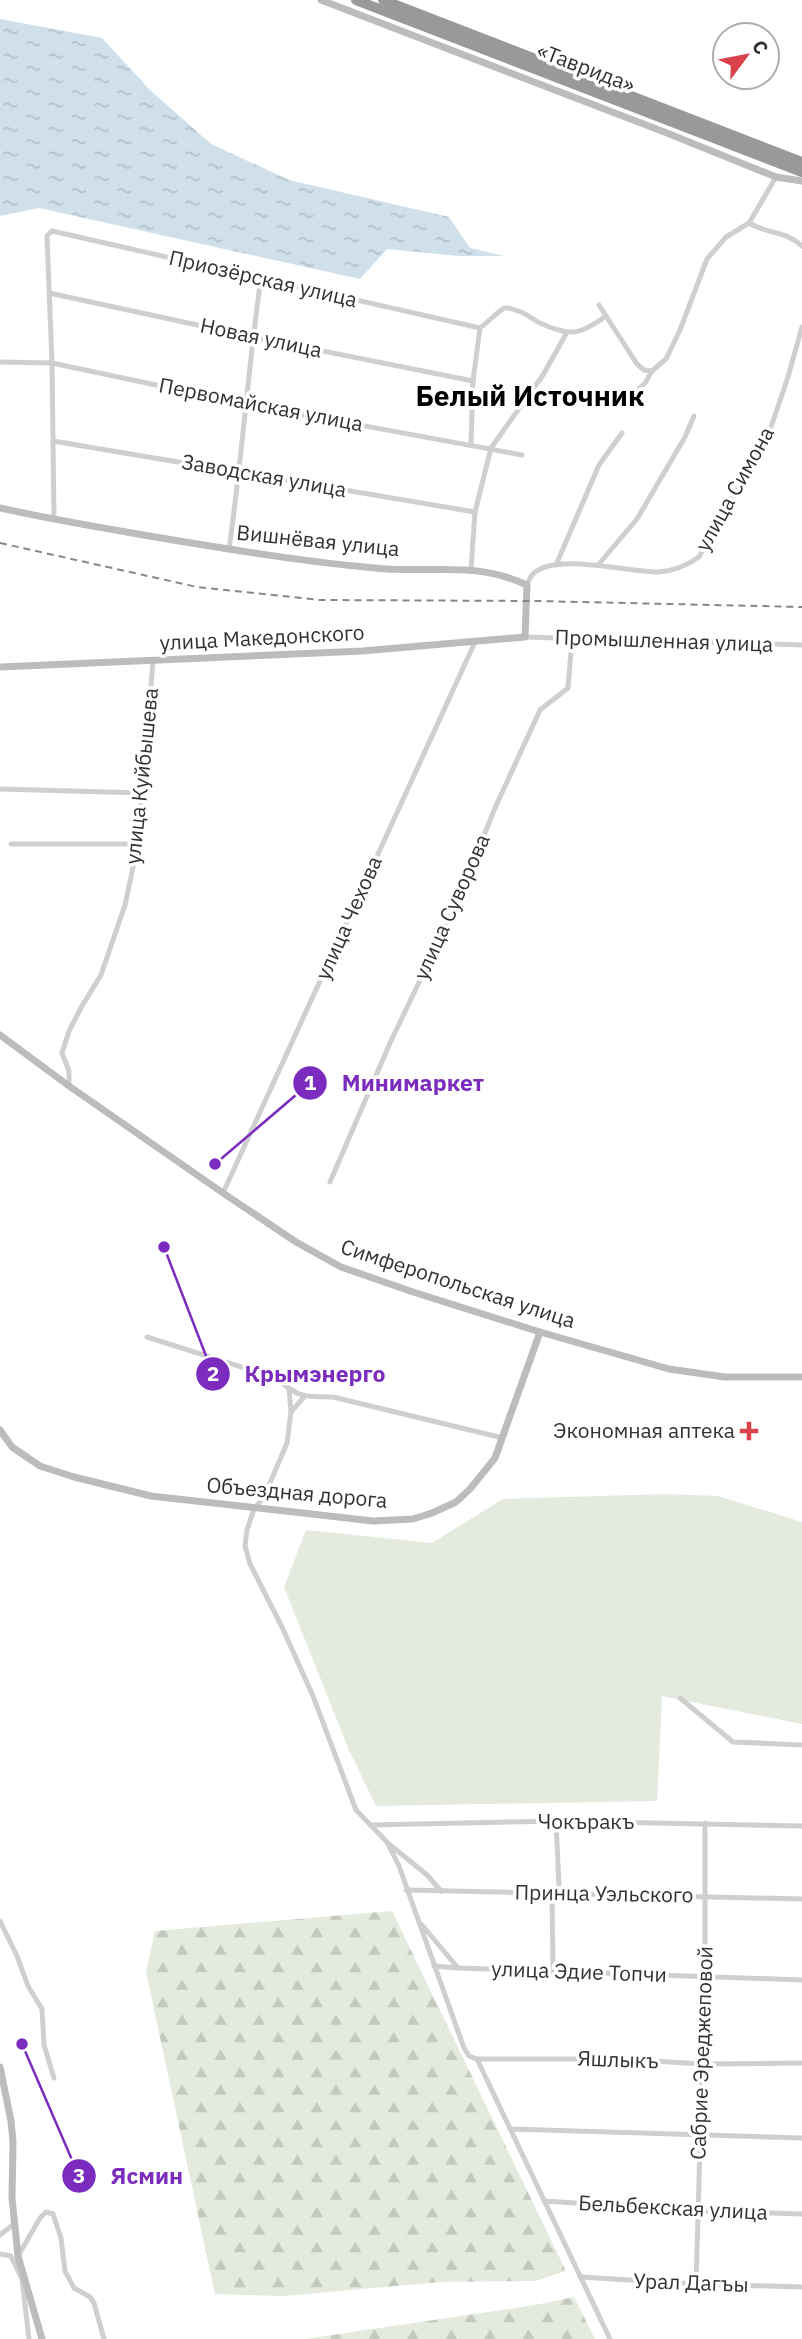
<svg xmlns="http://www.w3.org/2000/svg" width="802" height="2339" font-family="'IBM Plex Sans',sans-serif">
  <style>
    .green { fill: #e4eade }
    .forest { fill: url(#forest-firs) }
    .water { fill: url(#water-ripples) }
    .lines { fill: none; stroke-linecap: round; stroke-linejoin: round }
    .street { stroke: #cfcfcf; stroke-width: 5 }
    .secondary { stroke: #bcbcbc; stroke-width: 7 }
    .highway { stroke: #999; stroke-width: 10 }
    .rail { stroke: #878787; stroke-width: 2; stroke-dasharray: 7 5; stroke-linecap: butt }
    .poi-dot { fill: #db414a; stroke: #fff; stroke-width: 2.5 }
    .labels { text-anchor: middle; stroke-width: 7; stroke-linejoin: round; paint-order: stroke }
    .street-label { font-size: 21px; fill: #323232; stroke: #fff }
    .poi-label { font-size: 21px; fill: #323232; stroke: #fff; text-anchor: end }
    .district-label { font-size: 28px; font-weight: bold; fill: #000; stroke: #fff }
    .leader { fill: none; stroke: #7b2cbf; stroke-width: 2.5 }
    .callout-dot { fill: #7b2cbf; stroke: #fff; stroke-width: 2.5 }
    .mark-label { font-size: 21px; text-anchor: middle; font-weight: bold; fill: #fff }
    .callout-label { font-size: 23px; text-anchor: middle; font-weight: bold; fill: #7b2cbf; stroke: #fff; stroke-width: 7; stroke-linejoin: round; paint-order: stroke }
  </style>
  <defs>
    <pattern id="forest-firs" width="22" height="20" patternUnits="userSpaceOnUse" patternTransform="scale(1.75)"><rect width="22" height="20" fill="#e4eade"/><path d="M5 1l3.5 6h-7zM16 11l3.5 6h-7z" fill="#c4c9bf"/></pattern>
    <pattern id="water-ripples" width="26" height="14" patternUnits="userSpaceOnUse" patternTransform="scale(1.75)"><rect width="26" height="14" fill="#cfe0eb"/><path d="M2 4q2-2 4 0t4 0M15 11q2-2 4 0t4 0" fill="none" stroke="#b2c1ca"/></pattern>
  </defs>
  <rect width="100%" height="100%" fill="#fff"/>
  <path class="green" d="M 666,1494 L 718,1496 L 802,1522 L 802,1724 L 662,1696 L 657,1801 L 376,1806 L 349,1750 L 284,1587 L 306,1530 L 432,1543 L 503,1499 Z"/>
  <g class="forest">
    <path d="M 392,1911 L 566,2271 L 535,2281 L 440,2282 L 284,2296 L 215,2294 L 146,1972 L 155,1931 Z"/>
    <path d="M 574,2297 L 595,2339 L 305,2339 L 535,2305 Z"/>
  </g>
  <path class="water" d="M 0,19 L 102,38 L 149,89 L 211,144 L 289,180 L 449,217 L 470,248 L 504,256 L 458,256 L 387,249 L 360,279 L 39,208 L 0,216 Z"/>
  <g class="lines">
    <g class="street">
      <path d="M 749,223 C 769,235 785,230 802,246"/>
      <path d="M 49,293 L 253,337 L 473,381"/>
      <path d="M 599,305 L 637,364 L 644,370 L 652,371"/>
      <path d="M 0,362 L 52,363 L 246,404 L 522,455"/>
      <path d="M 633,394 L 645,383 L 652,371 L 666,359 L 680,330 L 707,259 L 726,237 L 749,223 L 776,177"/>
      <path d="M 53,441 L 475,512"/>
      <path d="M 471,445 L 473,381 L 480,328 C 486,324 500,309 505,308 C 510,307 517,311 521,312 C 529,315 533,320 540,323 C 570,337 580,335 606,316"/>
      <path d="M 54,520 L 52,363 L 47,236 L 52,231 L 480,328"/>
      <path d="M 229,549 C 242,459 248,368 261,278"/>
      <path d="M 556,565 L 599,465 L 622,433"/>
      <path d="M 598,565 L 637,519 L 685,437 L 694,416"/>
      <path d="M 471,569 L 475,512 L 491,448 L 543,375 L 566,334"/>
      <path d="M 527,585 C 527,584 531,576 532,575 C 553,551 630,573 659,572 C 674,571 686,566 699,557 L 769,433 L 788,377 L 802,327"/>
      <path d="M 525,637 L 802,645"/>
      <path d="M 0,789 L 143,793"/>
      <path d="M 11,844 L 138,844"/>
      <path d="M 69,1086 L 69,1071 L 62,1053 L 69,1031 L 82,1006 L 101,975 L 125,905 L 138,844 L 153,661"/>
      <path d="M 330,1182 L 390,1043 L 456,905 L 495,808 L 540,710 L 568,688 L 572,639"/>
      <path d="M 223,1193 L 475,642"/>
      <path d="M 147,1337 L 276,1378 C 299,1398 304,1397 333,1397 L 503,1438"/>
      <path d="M 289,1389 L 291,1412 L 287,1443 L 264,1497 L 254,1509 L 247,1530 L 245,1546 L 250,1564 L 282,1627 L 313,1696 L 356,1810 L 387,1842 L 399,1866 L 464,2048 L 469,2056 L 477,2059 L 610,2339"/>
      <path d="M 291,1412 L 304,1397"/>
      <path d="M 680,1698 L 733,1742 L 802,1745"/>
      <path d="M 370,1825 L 556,1821 L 802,1826"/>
      <path d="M 389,1844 L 427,1875 L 441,1891"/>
      <path d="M 406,1890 L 802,1899"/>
      <path d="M 0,1921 L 17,1956 L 28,1986 L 42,2009 L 44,2045 L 54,2078"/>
      <path d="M 422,1925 L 458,1968 L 802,1980"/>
      <path d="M 434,1966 L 458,1968"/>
      <path d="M 553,1971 L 552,1894 L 559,1886 L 556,1821"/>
      <path d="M 477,2059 L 621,2059 L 702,2064 L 802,2063"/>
      <path d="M 510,2129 L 802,2138"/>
      <path d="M 544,2201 L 698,2211 L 802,2214"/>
      <path d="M 0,2235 L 14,2224"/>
      <path d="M 0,2254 L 11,2256 L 22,2279 L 29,2339"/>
      <path d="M 18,2256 L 40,2218 L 46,2212 L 53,2214 L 61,2238 L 65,2271 L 74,2288 L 90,2297 L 94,2303 L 104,2339"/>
      <path d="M 580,2277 L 696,2284 L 802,2287"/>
      <path d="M 696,2284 L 705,1976 L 705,1823"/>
    </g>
    <g class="secondary">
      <path d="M 321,0 L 667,133 L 776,177 L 802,181"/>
      <path d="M 0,508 C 58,521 115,530 173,540 C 240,551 307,562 375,568 C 430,574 473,560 527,585 L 525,637 L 362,651 L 0,667"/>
      <path d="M 0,1035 L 69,1086 L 223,1193 L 296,1242 L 341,1267 L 413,1292 L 540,1332 L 669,1369 L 725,1377 L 802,1377"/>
      <path d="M 0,1430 L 12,1447 L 40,1466 L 74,1477 L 151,1496 L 373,1521 L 413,1519 L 432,1513 L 456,1502 L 470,1489 L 495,1458 L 540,1332"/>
      <path d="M 0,2067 L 11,2121 L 13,2141 L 12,2198 L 18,2256 L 42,2339"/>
    </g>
    <g class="highway">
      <path d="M 356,0 L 802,172"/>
      <path d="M 383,0 L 802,162"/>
    </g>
    <path class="rail" d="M 0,543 L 197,587 L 320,600 L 537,601 L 802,607"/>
  </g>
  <path class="poi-dot" d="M745.5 1420.5h7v7h7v7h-7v7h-7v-7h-7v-7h7z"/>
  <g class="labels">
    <g class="street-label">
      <text transform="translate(586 68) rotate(21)" y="7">«Таврида»</text>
      <text transform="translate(263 279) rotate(13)" y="7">Приозёрская улица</text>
      <text transform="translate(261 338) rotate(12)" y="7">Новая улица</text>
      <text transform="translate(261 405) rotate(11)" y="7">Первомайская улица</text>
      <text transform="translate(264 476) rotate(10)" y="7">Заводская улица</text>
      <text transform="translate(735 489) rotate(-61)" y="7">улица Симона</text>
      <text transform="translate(318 541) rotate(6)" y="7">Вишнёвая улица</text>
      <text transform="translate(262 638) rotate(-3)" y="7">улица Македонского</text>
      <text transform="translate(664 641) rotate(2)" y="7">Промышленная улица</text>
      <text transform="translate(142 776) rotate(-84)" y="7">улица Куйбышева</text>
      <text transform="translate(452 907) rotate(-66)" y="7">улица Суворова</text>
      <text transform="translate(349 918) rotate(-66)" y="7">улица Чехова</text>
      <text transform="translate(458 1284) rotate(18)" y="7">Симферопольская улица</text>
      <text transform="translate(297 1493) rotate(5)" y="7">Объездная дорога</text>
      <text x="586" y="1829">Чокъракъ</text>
      <text transform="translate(604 1894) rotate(1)" y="7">Принца Уэльского</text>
      <text transform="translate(579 1972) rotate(2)" y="7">улица Эдие Топчи</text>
      <text transform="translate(702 2053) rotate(-88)" y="7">Сабрие Эреджеповой</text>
      <text transform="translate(618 2060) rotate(2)" y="7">Яшлыкъ</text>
      <text transform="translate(673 2208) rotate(3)" y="7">Бельбекская улица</text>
      <text transform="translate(691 2283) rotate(2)" y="7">Урал Дагъы</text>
    </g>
    <g class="poi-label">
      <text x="735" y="1438">Экономная аптека</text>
    </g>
    <g class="district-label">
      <text x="530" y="406">Белый Источник</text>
    </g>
  </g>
  <path class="leader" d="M215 1164L310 1083M164 1247L213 1374M22 2044L79 2176"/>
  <g class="callout-dot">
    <circle cx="215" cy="1164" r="7"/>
    <circle cx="164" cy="1247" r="7"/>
    <circle cx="22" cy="2044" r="7"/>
    <circle cx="310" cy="1083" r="18"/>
    <circle cx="213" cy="1374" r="18"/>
    <circle cx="79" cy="2176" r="18"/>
  </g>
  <g class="mark-label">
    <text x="310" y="1090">1</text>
    <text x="213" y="1381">2</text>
    <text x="79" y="2183">3</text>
  </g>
  <g class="callout-label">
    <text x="413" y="1091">Минимаркет</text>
    <text x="315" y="1382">Крымэнерго</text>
    <text x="147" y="2184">Ясмин</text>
  </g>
  <g transform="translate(746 56) rotate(58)"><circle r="33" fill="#ffffff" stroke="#adadad" stroke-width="2"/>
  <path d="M0-5L12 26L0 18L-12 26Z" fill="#db414a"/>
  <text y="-10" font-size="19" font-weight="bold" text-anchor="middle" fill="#323232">С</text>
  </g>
</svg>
